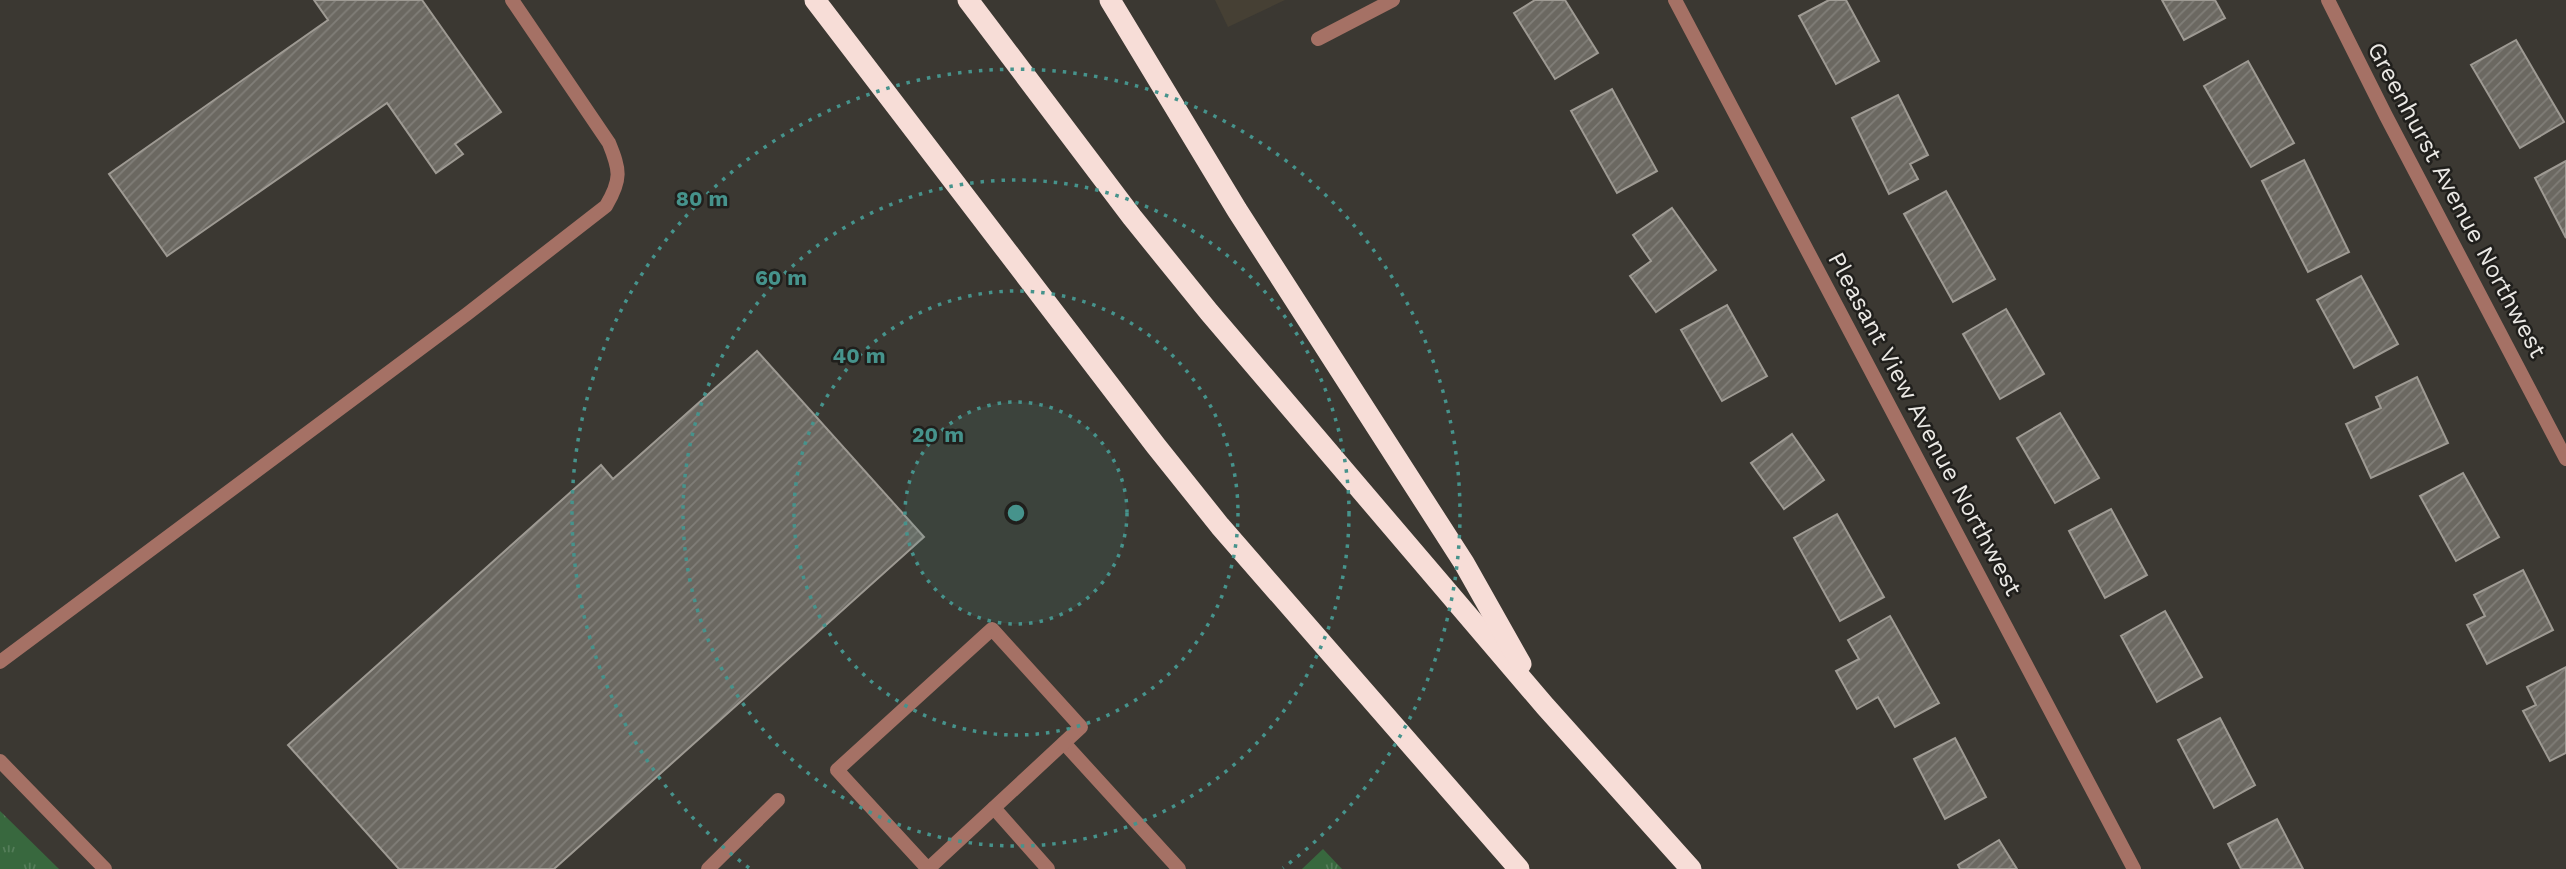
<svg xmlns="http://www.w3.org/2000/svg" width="2566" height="869" font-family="'Work Sans',sans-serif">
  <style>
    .built { fill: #464034 }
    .grass { fill: url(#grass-tufts) }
    .building { fill: url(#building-hatch); stroke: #9e9a93; stroke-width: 2 }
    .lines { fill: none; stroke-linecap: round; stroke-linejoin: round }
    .service { stroke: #a57165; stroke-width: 14 }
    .minor { stroke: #a57165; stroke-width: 14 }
    .motorway { stroke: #f7ddd7; stroke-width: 21 }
    .ring { fill: none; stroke: #46938c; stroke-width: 3.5; stroke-dasharray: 3.5 7 }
    .labels { text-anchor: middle; stroke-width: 5; stroke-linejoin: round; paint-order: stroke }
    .street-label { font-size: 24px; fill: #ebe9e5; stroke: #201f1c }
    .centre { fill: #46938c; stroke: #201f1c; stroke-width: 3.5 }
    .ring-label { font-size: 21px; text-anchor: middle; font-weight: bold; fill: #46938c; stroke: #201f1c; stroke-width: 5; stroke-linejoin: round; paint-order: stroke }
  </style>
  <defs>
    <pattern id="grass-tufts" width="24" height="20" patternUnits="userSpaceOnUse" patternTransform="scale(1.75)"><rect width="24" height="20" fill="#38683e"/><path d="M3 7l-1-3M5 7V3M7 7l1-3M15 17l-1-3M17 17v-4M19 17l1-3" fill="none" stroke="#557e5a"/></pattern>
    <pattern id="building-hatch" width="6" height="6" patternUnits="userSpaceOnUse" patternTransform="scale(1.75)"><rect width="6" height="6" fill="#6b6861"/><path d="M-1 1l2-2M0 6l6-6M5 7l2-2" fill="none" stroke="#807e78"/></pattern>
  </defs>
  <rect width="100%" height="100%" fill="#3b3832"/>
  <path class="built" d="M 1215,0 L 1285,0 L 1228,27 Z"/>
  <g class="grass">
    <path d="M 0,811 L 59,869 L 0,869 Z"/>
    <path d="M 1323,849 L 1342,869 L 1302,869 Z"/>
  </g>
  <g class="building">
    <path d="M 314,0 L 422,0 L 501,112 L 455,144 L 463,154 L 436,173 L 387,103 L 167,256 L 109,174 L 328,20 Z"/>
    <path d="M 1535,0 L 1565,0 L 1598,53 L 1555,79 L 1514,13 Z"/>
    <path d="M 1829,0 L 1846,0 L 1879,61 L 1836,84 L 1799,16 Z"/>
    <path d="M 2162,0 L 2215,0 L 2225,18 L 2184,40 Z"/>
    <path d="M 2516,40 L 2564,122 L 2520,148 L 2471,65 Z"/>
    <path d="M 2248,61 L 2294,143 L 2251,167 L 2204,86 Z"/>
    <path d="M 1612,89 L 1657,171 L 1617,193 L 1571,111 Z"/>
    <path d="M 1898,95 L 1928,155 L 1910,164 L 1918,179 L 1889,194 L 1852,118 Z"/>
    <path d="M 2304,160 L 2349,252 L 2308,272 L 2262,181 Z"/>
    <path d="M 2566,161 L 2566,238 L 2535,178 Z"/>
    <path d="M 1946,191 L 1995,279 L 1953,302 L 1904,214 Z"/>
    <path d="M 1672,208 L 1716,270 L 1656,312 L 1630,276 L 1651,261 L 1633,235 Z"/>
    <path d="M 2361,276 L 2398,344 L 2354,368 L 2317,300 Z"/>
    <path d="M 1727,305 L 1767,376 L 1722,401 L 1681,330 Z"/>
    <path d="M 2006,309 L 2044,374 L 2000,399 L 1963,334 Z"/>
    <path d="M 757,351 L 924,537 L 554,869 L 399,869 L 288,745 L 601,465 L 613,479 Z"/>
    <path d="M 2417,377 L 2448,443 L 2371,478 L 2346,424 L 2381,408 L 2376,397 Z"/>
    <path d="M 2060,413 L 2099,478 L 2055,503 L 2017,438 Z"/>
    <path d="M 1792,434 L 1824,480 L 1784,509 L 1751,463 Z"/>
    <path d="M 2463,473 L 2499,537 L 2456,561 L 2420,496 Z"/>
    <path d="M 2111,509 L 2147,575 L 2105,598 L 2069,531 Z"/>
    <path d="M 1837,514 L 1884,597 L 1840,621 L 1794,538 Z"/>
    <path d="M 2523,570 L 2553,630 L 2487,664 L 2467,625 L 2485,616 L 2474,595 Z"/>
    <path d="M 2165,611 L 2202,677 L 2157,702 L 2121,636 Z"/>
    <path d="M 1890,616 L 1939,703 L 1895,727 L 1878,697 L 1857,709 L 1836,671 L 1859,659 L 1848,640 Z"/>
    <path d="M 2566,667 L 2566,753 L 2550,761 L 2523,711 L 2536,705 L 2527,687 Z"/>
    <path d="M 2220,718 L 2255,785 L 2214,808 L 2178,740 Z"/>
    <path d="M 1955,738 L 1986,797 L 1945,819 L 1914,759 Z"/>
    <path d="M 2277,819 L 2303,869 L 2241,869 L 2228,844 Z"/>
    <path d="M 1999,840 L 2017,869 L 1960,869 L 1958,865 Z"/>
  </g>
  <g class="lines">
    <g class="service">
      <path d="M 0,662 L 467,314 L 606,206 C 622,179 620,170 609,143 L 512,0"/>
      <path d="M 1064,743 L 1179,869"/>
      <path d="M 994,808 L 1048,869"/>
      <path d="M 708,869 L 778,800"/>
      <path d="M 928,869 L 837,770 L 992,629 L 1081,727 L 928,869"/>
    </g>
    <g class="minor">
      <path d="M 1675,0 L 2134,869"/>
      <path d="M 2328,0 L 2386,116 L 2566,459"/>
      <path d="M 1318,39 L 1393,0"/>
      <path d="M 0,761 L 105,869"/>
    </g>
    <g class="motorway">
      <path d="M 815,0 L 1156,446 L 1220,526 L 1519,869"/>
      <path d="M 968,0 L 1132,217 L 1209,312 L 1545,706 L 1691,869"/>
      <path d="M 1110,0 L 1237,210 L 1464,563 L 1521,664"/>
    </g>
  </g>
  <circle cx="1016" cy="513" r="111" fill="#46938c" fill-opacity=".12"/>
  <g class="ring">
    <circle cx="1016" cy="513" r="111"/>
    <circle cx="1016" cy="513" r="222"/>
    <circle cx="1016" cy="513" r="333"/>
    <path d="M749 868A444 444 0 1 1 1283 868"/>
  </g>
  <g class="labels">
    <g class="street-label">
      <text transform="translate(2457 200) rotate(62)" y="8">Greenhurst Avenue Northwest</text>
      <text transform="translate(1925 424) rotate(62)" y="8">Pleasant View Avenue Northwest</text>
    </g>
  </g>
  <circle cx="1016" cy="513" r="10" class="centre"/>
  <g class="ring-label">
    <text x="702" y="206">80 m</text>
    <text x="781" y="285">60 m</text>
    <text x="859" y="363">40 m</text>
    <text x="938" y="442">20 m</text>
  </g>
</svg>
